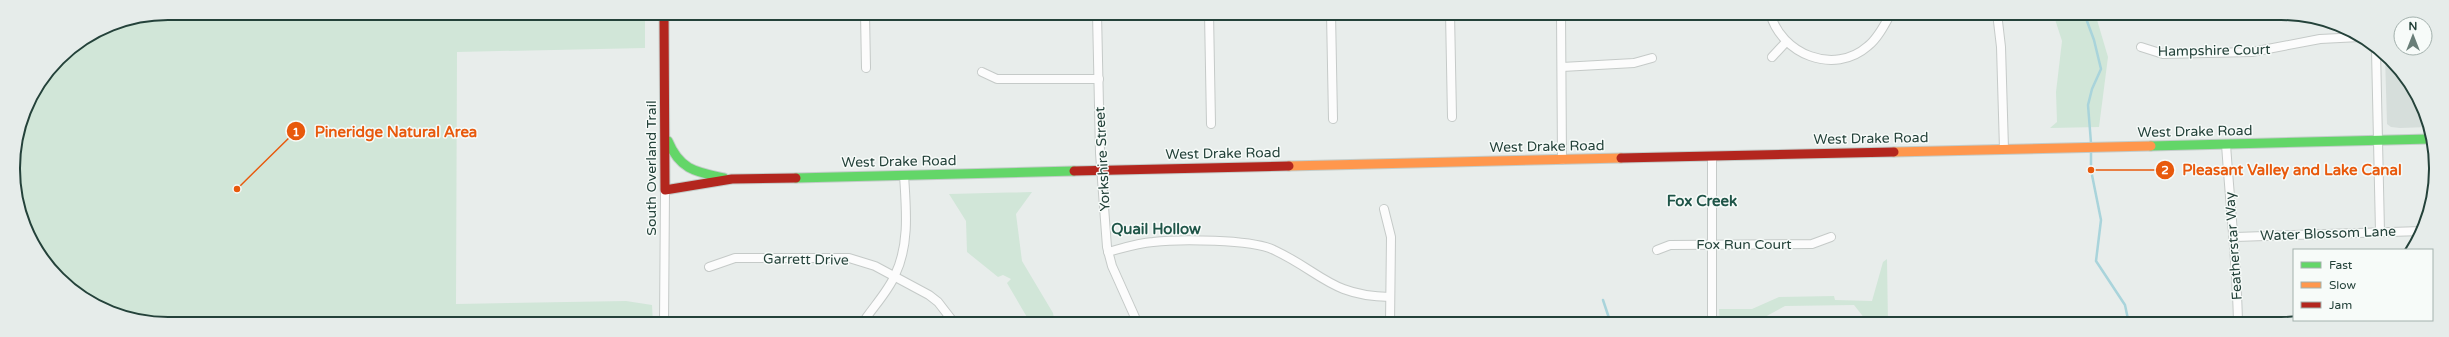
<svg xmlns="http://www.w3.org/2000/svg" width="2449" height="337" font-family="'Varela Round',sans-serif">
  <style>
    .built { fill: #d6dedb }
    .green { fill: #d1e6d8 }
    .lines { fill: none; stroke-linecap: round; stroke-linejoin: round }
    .stream { stroke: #a9d4db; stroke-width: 2.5 }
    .street-casing { stroke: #c5cac8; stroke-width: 10 }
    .fast-casing { stroke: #c3ccc9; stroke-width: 11 }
    .slow-casing { stroke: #c3ccc9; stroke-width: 11 }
    .jam-casing { stroke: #c3ccc9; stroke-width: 11 }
    .street { stroke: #fcfcfc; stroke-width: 8 }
    .fast { stroke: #63d668; stroke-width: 9 }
    .slow { stroke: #ff974d; stroke-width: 9 }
    .jam { stroke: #b3261e; stroke-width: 9 }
    .labels { text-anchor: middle; stroke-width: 3; stroke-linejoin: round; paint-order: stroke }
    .street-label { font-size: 14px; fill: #24423a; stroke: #f7fbf9 }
    .neighbourhood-label { font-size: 15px; font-weight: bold; fill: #1f5548; stroke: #f7fbf9 }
    .rim { fill: none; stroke: #24423a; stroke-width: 2 }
    .leader { fill: none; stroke: #e8590c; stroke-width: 1.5 }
    .callout-dot { fill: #e8590c; stroke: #f7fbf9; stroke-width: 1.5 }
    .mark-label { font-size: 12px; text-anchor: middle; font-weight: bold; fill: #fff }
    .callout-label { font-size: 15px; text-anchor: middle; font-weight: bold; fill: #e8590c; stroke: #f7fbf9; stroke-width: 3; stroke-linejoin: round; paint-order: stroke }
  </style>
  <rect width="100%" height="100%" fill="#e8edeb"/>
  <path class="built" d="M 2385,56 L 2398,66 L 2428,119 L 2429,127 L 2400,128 L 2391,127 L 2387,124 Z"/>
  <g class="green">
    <path d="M 169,13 L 645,13 L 645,48 L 457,52 L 456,304 L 626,301 L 652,305 L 653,324 L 158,324 L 100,308 L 52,271 L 21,219 L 13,159 L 25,109 L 59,58 L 109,25 Z"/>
    <path d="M 2053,13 L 2095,13 L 2108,57 L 2099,127 L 2050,128 L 2057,122 L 2056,92 L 2062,41 Z"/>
    <path d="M 1032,192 L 1016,214 L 1022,261 L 1053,313 L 1055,324 L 1031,324 L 1007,283 L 1011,279 L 1003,275 L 998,277 L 967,252 L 966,221 L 949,194 Z"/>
    <path d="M 1887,259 L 1888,324 L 1869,324 L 1854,305 L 1785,306 L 1752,324 L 1720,324 L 1719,309 L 1752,309 L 1779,297 L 1834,296 L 1835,300 L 1872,301 L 1883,262 Z"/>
    <path d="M 1701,316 L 1701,324 L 1601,324 L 1601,317 Z"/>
  </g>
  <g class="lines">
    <g class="stream">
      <path d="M 2084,13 L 2094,40 L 2101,69 L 2092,89 L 2088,105 L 2091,143"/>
      <path d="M 2091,152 L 2091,170 L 2101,220 L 2096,261 L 2125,305 L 2129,324"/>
      <path d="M 1603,300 L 1611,324"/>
    </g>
    <defs>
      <g id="street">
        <path d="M 865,13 L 866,68"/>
        <path d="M 1097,13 L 1100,153 L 1107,247 L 1112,266 L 1138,324"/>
        <path d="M 1209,13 L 1211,124"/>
        <path d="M 1331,13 L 1333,119"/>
        <path d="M 1450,13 L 1452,117"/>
        <path d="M 1561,13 L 1562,160"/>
        <path d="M 1770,13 C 1781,54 1834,76 1868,46 C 1878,38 1885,24 1891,13"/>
        <path d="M 1997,13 L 2001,47 L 2004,149"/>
        <path d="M 2141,47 L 2163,54 L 2252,52 L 2320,39 L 2360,37"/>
        <path d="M 2376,50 L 2380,232"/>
        <path d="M 1772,57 L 1786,42"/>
        <path d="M 1562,67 L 1634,63 L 1652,58"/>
        <path d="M 982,72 L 997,79 L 1099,79"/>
        <path d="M 2226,144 C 2230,205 2237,263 2238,324"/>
        <path d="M 1712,156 L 1712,324"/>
        <path d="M 1384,209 L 1391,237 L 1390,324"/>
        <path d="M 2235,237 L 2422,231"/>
        <path d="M 1657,250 L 1670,245 L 1812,244 L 1831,237"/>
        <path d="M 1108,252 C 1123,248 1138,243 1153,242 C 1178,239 1252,239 1274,250 C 1321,272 1331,296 1390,297"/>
        <path d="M 709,267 L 735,258 L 849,258 L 875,266 L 929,295 L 938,302 L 955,324"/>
        <path d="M 664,324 L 665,190"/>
        <path d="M 862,324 C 872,308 888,292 895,275 C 910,244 906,208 904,175"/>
      </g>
      <g id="fast">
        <path d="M 668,141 C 680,170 696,172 724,178"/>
        <path d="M 2151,146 L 2430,139"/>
        <path d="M 796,178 L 1074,171"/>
      </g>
      <g id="slow">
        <path d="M 1894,152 L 2151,146"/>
        <path d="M 1289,166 L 1621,158"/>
      </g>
      <g id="jam">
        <path d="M 664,13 L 665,190 L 732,179 L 796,178"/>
        <path d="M 1621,158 L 1894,152"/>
        <path d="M 1074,171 L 1289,166"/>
      </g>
    </defs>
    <use href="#street" class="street-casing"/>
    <use href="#fast" class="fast-casing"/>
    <use href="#slow" class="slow-casing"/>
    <use href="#jam" class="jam-casing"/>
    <use href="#street" class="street"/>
    <use href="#fast" class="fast"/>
    <use href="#slow" class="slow"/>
    <use href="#jam" class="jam"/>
  </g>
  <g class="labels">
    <g class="street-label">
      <text transform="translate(2214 50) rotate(-1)" y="5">Hampshire Court</text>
      <text transform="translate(2195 131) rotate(-1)" y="5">West Drake Road</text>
      <text transform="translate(1871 138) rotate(-1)" y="5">West Drake Road</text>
      <text transform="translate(1547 146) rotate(-1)" y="5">West Drake Road</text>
      <text transform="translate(1223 153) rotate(-1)" y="5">West Drake Road</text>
      <text transform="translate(1102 159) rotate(-93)" y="5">Yorkshire Street</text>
      <text transform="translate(899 161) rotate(-1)" y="5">West Drake Road</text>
      <text transform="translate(651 168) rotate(-90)" y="5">South Overland Trail</text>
      <text transform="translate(2328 233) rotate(-2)" y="5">Water Blossom Lane</text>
      <text x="1744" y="249">Fox Run Court</text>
      <text transform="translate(2233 246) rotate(-94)" y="5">Featherstar Way</text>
      <text transform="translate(806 259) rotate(1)" y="5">Garrett Drive</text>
    </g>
    <g class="neighbourhood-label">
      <text x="1702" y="206">Fox Creek</text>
      <text x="1156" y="234">Quail Hollow</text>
    </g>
  </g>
  <path d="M0 0H2449V337H0ZM168 20H2281A148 148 0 0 1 2429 168V169A148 148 0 0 1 2281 317H168A148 148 0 0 1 20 169V168A148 148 0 0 1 168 20Z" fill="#e6ecea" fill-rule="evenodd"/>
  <path class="rim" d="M168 20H2281A148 148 0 0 1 2429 168V169A148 148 0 0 1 2281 317H168A148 148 0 0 1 20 169V168A148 148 0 0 1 168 20Z"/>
  <path class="leader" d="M237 189L296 131M2091 170L2165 170"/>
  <g class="callout-dot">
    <circle cx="237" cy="189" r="4"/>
    <circle cx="2091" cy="170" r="4"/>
    <circle cx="296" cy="131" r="10"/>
    <circle cx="2165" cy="170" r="10"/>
  </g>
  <g class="mark-label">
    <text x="296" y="136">1</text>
    <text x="2165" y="174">2</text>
  </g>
  <g class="callout-label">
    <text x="396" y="137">Pineridge Natural Area</text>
    <text x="2292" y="175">Pleasant Valley and Lake Canal</text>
  </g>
  <rect x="2293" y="249" width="140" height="72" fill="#f7fbf9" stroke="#a3b1ad"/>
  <rect x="2301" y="262" width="20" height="6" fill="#63d668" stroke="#a3b1ad"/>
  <text x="2329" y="269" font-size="12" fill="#24423a">Fast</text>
  <rect x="2301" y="282" width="20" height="6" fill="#ff974d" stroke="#a3b1ad"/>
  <text x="2329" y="289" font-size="12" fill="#24423a">Slow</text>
  <rect x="2301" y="302" width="20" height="6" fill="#b3261e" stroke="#a3b1ad"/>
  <text x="2329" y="309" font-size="12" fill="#24423a">Jam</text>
  <g transform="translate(2413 36)"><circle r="19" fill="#f7fbf9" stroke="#a3b1ad"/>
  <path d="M0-3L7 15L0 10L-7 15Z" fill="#697e78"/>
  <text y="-6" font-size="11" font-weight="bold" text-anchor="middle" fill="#24423a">N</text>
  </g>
</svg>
